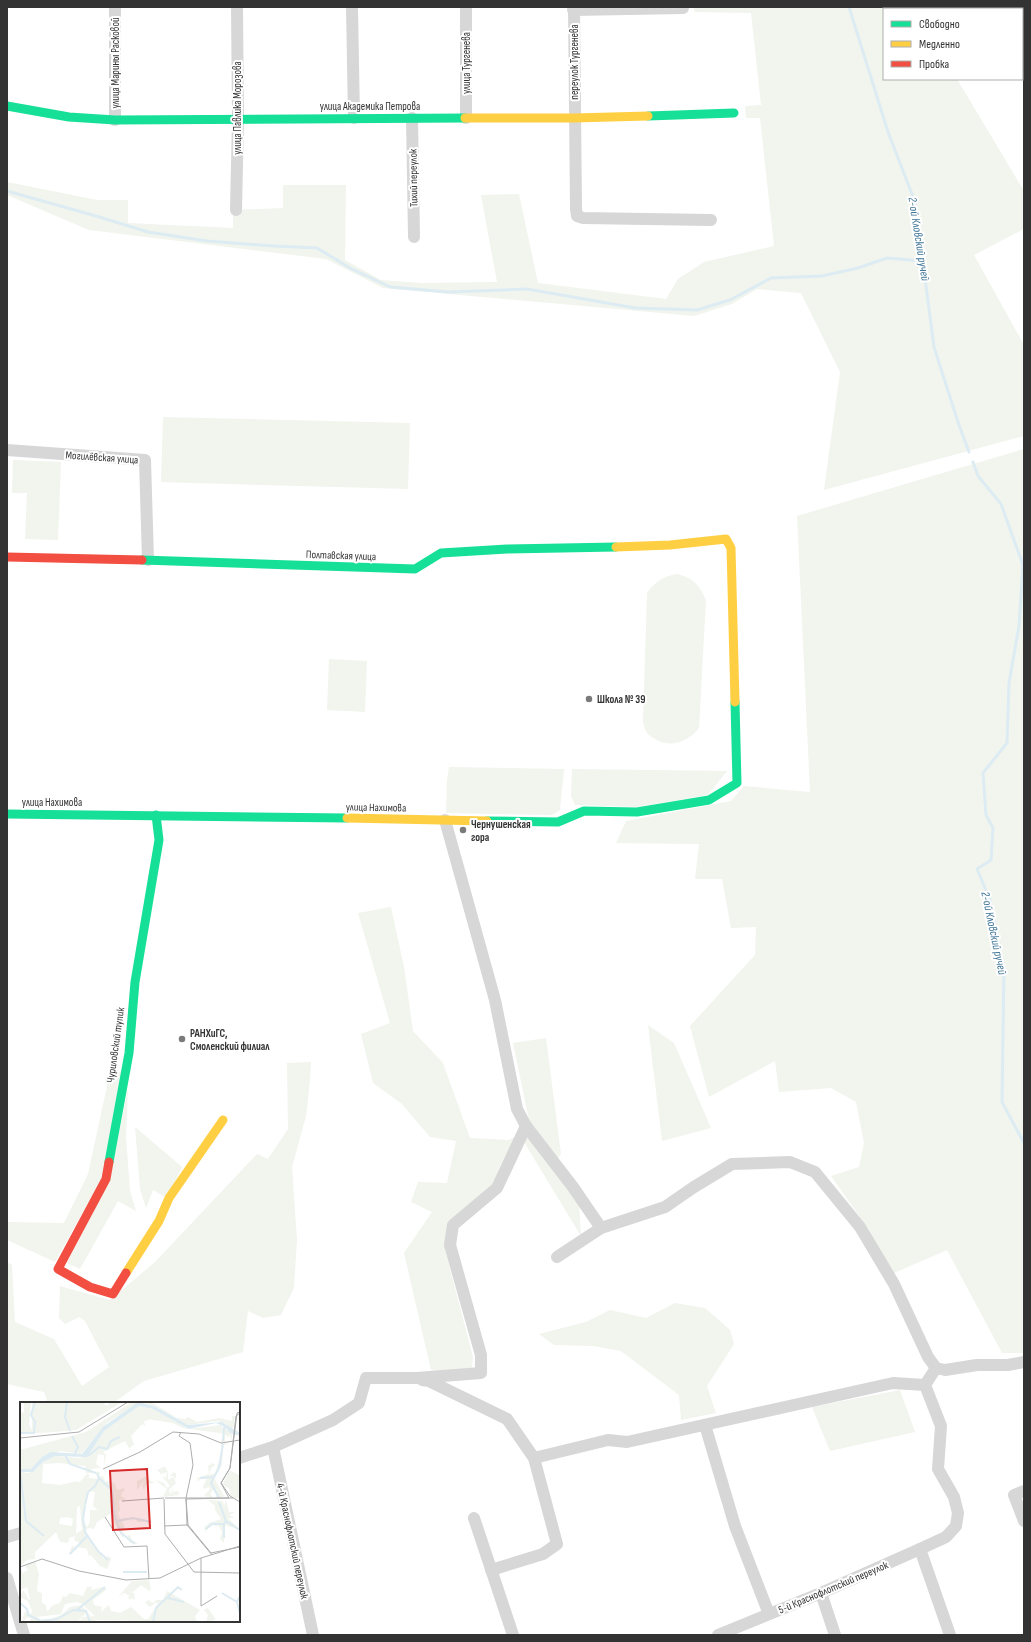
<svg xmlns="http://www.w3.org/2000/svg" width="1031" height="1642" font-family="'Sofia Sans Condensed',sans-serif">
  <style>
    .green { fill: #f1f5ed }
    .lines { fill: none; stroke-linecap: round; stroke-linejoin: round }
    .stream { stroke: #ddebf3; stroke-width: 3 }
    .street { stroke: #d7d7d7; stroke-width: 12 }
    .fast { stroke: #16e098; stroke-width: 9 }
    .slow { stroke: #ffcf43; stroke-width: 9 }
    .jam { stroke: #f24e42; stroke-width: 9 }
    .poi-dot { fill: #7a7a7a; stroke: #fff; stroke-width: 1.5 }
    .labels { text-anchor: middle; stroke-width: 4; stroke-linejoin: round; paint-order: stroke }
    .street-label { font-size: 11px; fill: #333; stroke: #fff }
    .poi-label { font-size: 11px; font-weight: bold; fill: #333; stroke: #fff; text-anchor: start }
    .water-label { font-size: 12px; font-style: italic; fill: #3f7597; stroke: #fff }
    .inset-river { fill: none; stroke: #ddebf3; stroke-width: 2 }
    .inset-road { fill: none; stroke: #adadad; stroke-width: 1 }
    .view { fill: #d62828; fill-opacity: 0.15; stroke: #d62828; stroke-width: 2 }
    .inset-edge { fill: none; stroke: #333; stroke-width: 2 }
  </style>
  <rect width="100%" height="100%" fill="#fff"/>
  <g class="green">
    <path d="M 693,7 L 914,7 L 916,9 L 884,9 L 884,79 L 957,79 L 1024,191 L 1024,229 L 974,255 L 1024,345 L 1024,436 L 824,490 L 840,372 L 801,293 L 757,289 L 732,304 L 694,316 L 383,288 L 326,259 L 89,230 L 7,195 L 7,182 L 97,200 L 128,200 L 128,223 L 233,228 L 233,210 L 283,208 L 283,185 L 346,185 L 345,260 L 381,280 L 421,283 L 497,282 L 481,195 L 519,194 L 538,283 L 666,299 L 678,279 L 704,262 L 774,246 L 760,118 L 746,118 L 745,106 L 761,105 L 751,13 L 695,12 Z"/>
    <path d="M 163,417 L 410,423 L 408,489 L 161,482 Z"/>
    <path d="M 1024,449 L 1024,1353 L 1002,1353 L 947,1250 L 892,1274 L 869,1230 L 831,1176 L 859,1167 L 864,1143 L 856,1102 L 831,1088 L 779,1092 L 775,1061 L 709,1097 L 690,1026 L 755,955 L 756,927 L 731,928 L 722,879 L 695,879 L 699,844 L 616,843 L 626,821 L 731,801 L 744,786 L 810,792 L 797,516 Z"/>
    <path d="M 13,460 L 61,462 L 58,540 L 25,539 L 27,493 L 12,493 Z"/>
    <path d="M 677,574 C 694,578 699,585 706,600 L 699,728 C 689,741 671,749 655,739 C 653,737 649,736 648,734 C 645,731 644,726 643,722 L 647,593 C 655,582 663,576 677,574 Z"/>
    <path d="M 329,659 L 367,661 L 365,712 L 327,710 Z"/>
    <path d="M 449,767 L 564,769 L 560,810 L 552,815 L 446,813 L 447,780 Z"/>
    <path d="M 572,769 L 727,771 L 708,795 L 637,807 L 575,805 L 571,796 Z"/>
    <path d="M 391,907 L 404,967 L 413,1031 L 443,1063 L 470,1138 L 509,1140 L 516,1136 L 501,1164 L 493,1185 L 450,1224 L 445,1250 L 473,1357 L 472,1367 L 462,1373 L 431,1370 L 404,1253 L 432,1212 L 411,1202 L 418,1182 L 447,1183 L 456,1141 L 430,1137 L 402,1104 L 373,1083 L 361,1034 L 390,1023 L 358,913 Z"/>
    <path d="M 648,1025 L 674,1043 L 711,1128 L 662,1141 Z"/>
    <path d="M 546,1038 L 561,1154 L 555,1162 L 530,1125 L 513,1043 Z"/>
    <path d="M 311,1062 L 310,1080 L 306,1116 L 292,1167 L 297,1240 L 294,1288 L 281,1315 L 263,1318 L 248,1311 L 243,1352 L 144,1381 L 113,1403 L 48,1403 L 44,1392 L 7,1384 L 7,1262 L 12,1265 L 15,1322 L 54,1339 L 82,1386 L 109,1367 L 85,1321 L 79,1317 L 65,1324 L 59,1318 L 60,1286 L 110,1300 L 155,1262 L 257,1154 L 268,1159 L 288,1129 L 287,1063 Z"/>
    <path d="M 121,1071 L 103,1176 L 55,1262 L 7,1240 L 7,1222 L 64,1223 L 88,1174 L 109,1077 Z"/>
    <path d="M 128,1088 L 126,1137 L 130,1191 L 136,1211 L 118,1201 L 80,1269 L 67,1263 L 110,1179 Z"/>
    <path d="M 135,1127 L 182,1167 L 167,1198 L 153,1190 L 146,1208 L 140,1189 Z"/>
    <path d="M 528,1135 L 579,1204 L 581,1236 L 524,1142 Z"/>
    <path d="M 675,1303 L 705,1308 L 730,1330 L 734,1344 L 707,1386 L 716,1413 L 681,1420 L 679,1395 L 621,1351 L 593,1346 L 554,1345 L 539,1334 L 586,1322 L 610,1310 L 646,1318 Z"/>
    <path d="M 900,1390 L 915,1432 L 830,1451 L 812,1407 Z"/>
  </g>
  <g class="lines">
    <g class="stream">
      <path d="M 849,7 L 888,132 L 915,202 L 934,347 L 959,425 L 969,452"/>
      <path d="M 7,191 L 96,216 L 148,232 L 207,241 L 274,246 L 317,248 L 350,268 L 390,287 L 448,292 L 527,289 L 635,308 L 697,310 L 730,300 L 771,278 L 822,276 L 858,268 L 887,258 L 922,261"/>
      <path d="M 973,462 L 978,476 L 1001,504 L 1023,565 L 1019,626 L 1009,683 L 1007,743 L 983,773 L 986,815 L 993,828 L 991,860 L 977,869 L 990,900 L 1004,968 L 1002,1102 L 1024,1143"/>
    </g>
    <g class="street">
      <path d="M 115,7 L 115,120"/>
      <path d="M 352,7 L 354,118"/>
      <path d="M 466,7 L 466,118"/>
      <path d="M 574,7 L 576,209 L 577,216 L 583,218 L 711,220"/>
      <path d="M 573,10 L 683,8"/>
      <path d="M 412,118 L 414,237"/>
      <path d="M 236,210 L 238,119 L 237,7"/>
      <path d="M 7,450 L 145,460 L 148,560"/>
      <path d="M 445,820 L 495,1000 L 517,1109 L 526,1126 L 573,1187 L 601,1228"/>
      <path d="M 557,1257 L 601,1228 L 665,1207 L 694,1187 L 732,1164 L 790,1162 L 815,1172 L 860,1227 L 894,1284 L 928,1357 L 936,1368 L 945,1370 L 977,1365 L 1008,1365 L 1024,1362"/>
      <path d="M 422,1380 L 429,1381 L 507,1419 L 534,1458 L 557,1544 L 543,1554 L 491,1570"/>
      <path d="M 705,1425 L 735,1526 L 769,1614"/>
      <path d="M 273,1447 L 313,1635"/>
      <path d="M 239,1458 L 273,1447 L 333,1420 L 359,1403 L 366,1378 L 417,1378 L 481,1373 L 481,1355 L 450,1245 L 453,1225 L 497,1188 L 526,1126"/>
      <path d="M 534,1458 L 608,1440 L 627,1442 L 893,1383 L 925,1385"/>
      <path d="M 1024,1491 L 1014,1495 L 1024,1521"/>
      <path d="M 474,1518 L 513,1635"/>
      <path d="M 7,1537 L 21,1533"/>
      <path d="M 920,1549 L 950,1635"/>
      <path d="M 7,1578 L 24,1635"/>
      <path d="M 821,1593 L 835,1635"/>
      <path d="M 718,1635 L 821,1593 L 920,1549 L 946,1537 L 956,1526 L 958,1513 L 954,1497 L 938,1469 L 941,1426 L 925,1385 L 936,1368"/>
    </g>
    <g class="fast">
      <path d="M 1022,14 L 1024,18"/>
      <path d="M 7,106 L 69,117 L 115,120 L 465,118"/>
      <path d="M 648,116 L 734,113"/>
      <path d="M 142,560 L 415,569 L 441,553 L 507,549 L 616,547"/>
      <path d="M 7,814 L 347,818"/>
      <path d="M 487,821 L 558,822 L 584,811 L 637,812 L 709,800 L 737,783 L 735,702"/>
      <path d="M 109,1162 L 129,1053 L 135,982 L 159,840 L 156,815"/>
    </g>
    <g class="slow">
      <path d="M 465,118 L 574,118 L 648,116"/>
      <path d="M 616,547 L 670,545 L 726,539 L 731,548 L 735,702"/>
      <path d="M 347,818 L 487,821"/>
      <path d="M 126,1273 L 159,1221 L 169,1198 L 223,1120"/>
    </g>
    <g class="jam">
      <path d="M 7,557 L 142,560"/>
      <path d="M 109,1162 L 106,1179 L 58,1269 L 90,1287 L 113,1294 L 126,1273"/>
    </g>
  </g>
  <g class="poi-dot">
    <circle cx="589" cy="699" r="4"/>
    <circle cx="463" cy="830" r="4"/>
    <circle cx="182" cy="1039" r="4"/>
  </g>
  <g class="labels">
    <g class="street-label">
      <text transform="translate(574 62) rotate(-90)" y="4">переулок Тургенева</text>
      <text transform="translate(115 63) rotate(-90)" y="4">улица Марины Расковой</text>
      <text transform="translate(466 63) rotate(-90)" y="4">улица Тургенева</text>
      <text x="370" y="110">улица Академика Петрова</text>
      <text transform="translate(237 108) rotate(-90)" y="4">улица Павлика Морозова</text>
      <text transform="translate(413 178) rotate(-91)" y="4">Тихий переулок</text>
      <text transform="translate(102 457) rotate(4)" y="4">Могилёвская улица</text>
      <text transform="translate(341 555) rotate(2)" y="4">Полтавская улица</text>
      <text x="52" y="806">улица Нахимова</text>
      <text transform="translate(376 807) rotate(1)" y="4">улица Нахимова</text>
      <text transform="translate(115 1045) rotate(-82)" y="4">Чуриловский тупик</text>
      <text transform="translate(293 1541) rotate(78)" y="4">4-й Краснофлотский переулок</text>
      <text transform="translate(833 1587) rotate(-23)" y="4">5-й Краснофлотский переулок</text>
    </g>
    <g class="poi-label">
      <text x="597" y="703">Школа № 39</text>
      <text x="471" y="828">Чернушенская<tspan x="471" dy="13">гора</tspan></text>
      <text x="190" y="1037">РАНХиГС,<tspan x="190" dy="13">Смоленский филиал</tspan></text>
    </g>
    <g class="water-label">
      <text transform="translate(919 239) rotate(81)" y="4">2-ой Кловский ручей</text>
      <text transform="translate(994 933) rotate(78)" y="4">2-ой Кловский ручей</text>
    </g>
  </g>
  <g transform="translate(20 1402)">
    <rect width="220" height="220" fill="#fff"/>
    <path d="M 4,0 L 11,0 L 9,22 L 12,28 L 12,0 L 81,0 L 87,4 L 90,0 L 102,0 L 56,28 L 22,31 L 13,31 L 12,29 L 12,31 L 0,30 L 0,11 L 4,10 ZM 112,0 L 119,0 L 87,21 L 61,52 L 40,49 L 22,55 L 11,67 L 0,67 L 0,48 L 66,30 ZM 122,0 L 131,0 L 157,16 L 165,17 L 168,15 L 177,20 L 199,16 L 212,19 L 212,14 L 215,14 L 213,29 L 205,21 L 198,19 L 168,23 L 134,4 ZM 119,4 L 133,7 L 169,27 L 201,23 L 204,28 L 205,26 L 212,32 L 212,39 L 210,33 L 208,35 L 205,32 L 205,40 L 201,40 L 203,32 L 199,31 L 163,26 L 153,21 L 127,17 L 129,18 L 124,19 L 125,24 L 122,22 L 111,34 L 114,43 L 109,46 L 105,39 L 83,50 L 86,53 L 84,63 L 84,53 L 78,52 L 76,62 L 81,66 L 71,67 L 74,70 L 80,70 L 79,74 L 84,75 L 85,80 L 91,79 L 95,82 L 97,88 L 104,86 L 105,90 L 103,89 L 101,94 L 106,97 L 99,99 L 100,109 L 98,110 L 100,117 L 104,116 L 116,117 L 132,120 L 117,120 L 116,117 L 112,117 L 112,120 L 110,117 L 102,119 L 105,127 L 102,129 L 107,135 L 110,132 L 111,137 L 118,142 L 110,141 L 105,134 L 102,135 L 90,112 L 77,120 L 74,127 L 68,126 L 65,129 L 84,157 L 89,154 L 91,157 L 87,167 L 80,164 L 71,153 L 69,154 L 67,147 L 58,145 L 49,153 L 52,144 L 56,145 L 60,141 L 54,138 L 55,134 L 49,136 L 48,141 L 40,140 L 36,130 L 15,150 L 15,157 L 7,158 L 0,164 L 0,70 L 8,71 L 16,68 L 23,60 L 35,54 L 60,56 L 69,52 L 84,29 ZM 39,61 L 65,64 L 66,71 L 76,71 L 78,77 L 69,76 L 69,72 L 67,72 L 59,81 L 58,79 L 40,83 L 22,81 L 23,62 ZM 69,89 L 75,90 L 73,104 L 78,108 L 70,108 L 70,120 L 67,125 L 63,118 ZM 60,104 L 62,128 L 56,132 L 57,105 ZM 47,115 L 53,117 L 52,124 L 39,122 L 40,116 ZM 201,41 L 207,41 L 208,42 L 203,43 L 202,63 L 194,76 L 204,94 L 198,97 L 195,97 L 197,92 L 193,88 L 190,92 L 193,96 L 184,94 L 190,87 L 189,85 L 184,87 L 183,84 L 187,77 L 180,77 L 178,80 L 177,76 L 189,72 L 188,64 L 193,61 L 195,63 L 191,66 L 189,73 L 195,71 L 202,51 ZM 142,65 L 145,65 L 148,70 L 148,78 L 155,74 L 150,74 L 154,70 L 156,72 L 156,76 L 159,77 L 154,76 L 156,82 L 164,80 L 155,82 L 149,88 L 150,91 L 146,91 L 156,92 L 151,91 L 152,87 L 153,87 L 152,90 L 158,89 L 159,93 L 143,95 L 145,91 L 143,89 L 145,91 L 147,87 L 135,78 L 144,81 L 147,86 L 150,84 L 142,74 L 146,76 L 147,70 L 141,72 L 137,68 L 142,66 L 142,70 ZM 210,68 L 220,74 L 220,95 L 216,97 L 211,95 L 209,86 L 202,83 ZM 125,75 L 135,81 L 126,82 L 124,88 L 122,83 L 125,80 L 128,81 L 124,76 L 126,80 L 122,81 L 117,88 L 117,79 ZM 188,98 L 203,99 L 204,105 L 206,98 L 209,110 L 215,110 L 209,113 L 213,115 L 213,116 L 208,116 L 220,128 L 205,123 L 204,141 L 200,137 L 202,130 L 199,124 L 192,123 L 185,129 L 184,126 L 189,121 L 201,117 L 195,108 L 195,104 ZM 15,159 L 19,172 L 17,189 L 22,191 L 22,201 L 26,203 L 27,210 L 33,203 L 40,201 L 43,194 L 46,195 L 50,191 L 63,194 L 67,185 L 72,185 L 71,188 L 83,185 L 86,186 L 86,188 L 73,198 L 74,203 L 82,205 L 81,210 L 89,203 L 91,209 L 100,211 L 111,205 L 124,217 L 128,217 L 138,202 L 136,200 L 130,205 L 125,201 L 128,198 L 133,201 L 136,198 L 143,198 L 147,189 L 180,208 L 175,214 L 177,220 L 75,218 L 76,220 L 58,220 L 63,215 L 75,214 L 62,202 L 57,200 L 45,202 L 41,212 L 17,215 L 21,218 L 13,216 L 26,219 L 22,217 L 31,217 L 41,213 L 50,205 L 61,203 L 71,214 L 65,212 L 57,220 L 9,220 L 12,215 L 8,216 L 9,214 L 2,220 L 4,211 L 9,209 L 11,213 L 12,209 L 8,199 L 0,195 L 3,188 L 9,198 L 10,197 L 7,185 L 0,188 L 0,165 L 3,171 L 8,168 L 5,164 ZM 129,178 L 131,187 L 129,189 L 121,183 L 113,190 L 108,189 L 114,191 L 115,198 L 112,196 L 110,198 L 108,195 L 110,194 L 104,191 L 98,195 L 112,179 ZM 188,206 L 196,218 L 182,220 L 186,219 L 188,213 L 184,208 Z" fill="#f1f5ed" fill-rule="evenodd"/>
    <path d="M 118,0 L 134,4 L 168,23 L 202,20 L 220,31 L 220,34 L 210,31 L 206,26 L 204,28 L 203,24 L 196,21 L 169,27 L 133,7 L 119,4 L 84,29 L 67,55 L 35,54 L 23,60 L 13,70 L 0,70 L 0,67 L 11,67 L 22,55 L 31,50 L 62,52 L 83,25 Z" fill="#ddebf3"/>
    <path class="inset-river" d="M 47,0 L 45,15 L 50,29M 0,31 L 14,31 L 15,20 L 11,13 L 15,0M 52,34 L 58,45 L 54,54M 203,39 L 204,26M 45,53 L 50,62 L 76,71M 68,54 L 79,45 L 87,47 L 91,39 L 100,35M 0,69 L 6,119 L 24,134M 79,76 L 92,88 L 94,111M 180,76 L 194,75M 68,90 L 75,84 L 79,76 L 77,71M 199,96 L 191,81 L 199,66 L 203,42M 199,100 L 206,119 L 220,128M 65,103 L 68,90M 65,104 L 63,117 L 65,130 L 78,149 L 88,158M 94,112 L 101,131 L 115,142M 97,119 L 113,116 L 131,120M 186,127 L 192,122 L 204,122 L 206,119M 204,136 L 204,123M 50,152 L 67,134M 103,170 L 127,170M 202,191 L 217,200M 220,194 L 217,200 L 220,211M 148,196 L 164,200M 0,201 L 7,207 L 8,213 L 21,219 L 37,217 L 53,208 L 66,209 L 70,220M 57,208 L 85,185M 133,220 L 136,206 L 158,185 L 162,188"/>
    <path class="inset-road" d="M 220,10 L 217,11 L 210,66 L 201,81 L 209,96 L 166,97 L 168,123 L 191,151 L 220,145M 220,11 L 216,14 L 210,66 L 201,81 L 210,94 L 220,100M 153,30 L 179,32 L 201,41 L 220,38M 161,30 L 159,34 L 170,41 L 173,63 L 166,96M 0,36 L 59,30 L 108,0M 83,67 L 120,50 L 153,30M 145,96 L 213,96M 166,96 L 167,123 L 192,153M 144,97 L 145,132 L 174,170 L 220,171M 102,99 L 144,96M 85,115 L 104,145 L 127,144 L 129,177M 144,124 L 167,123M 181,156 L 181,204 L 197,194M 0,165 L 22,157 L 59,169 L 106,178 L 140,176 L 181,156 L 220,144"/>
    <path class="view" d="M 127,67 L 130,126 L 93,128 L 90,69 Z"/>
    <rect width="220" height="220" class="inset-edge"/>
  </g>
  <rect width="1031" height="1642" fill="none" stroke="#333333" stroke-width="16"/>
  <rect x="883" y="8" width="140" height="72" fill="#ffffff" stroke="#adadad"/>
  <rect x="891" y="21" width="20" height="6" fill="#16e098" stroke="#adadad"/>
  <text x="919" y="28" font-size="12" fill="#333333">Свободно</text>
  <rect x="891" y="41" width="20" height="6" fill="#ffcf43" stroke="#adadad"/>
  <text x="919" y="48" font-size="12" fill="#333333">Медленно</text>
  <rect x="891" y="61" width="20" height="6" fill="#f24e42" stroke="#adadad"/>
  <text x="919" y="68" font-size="12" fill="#333333">Пробка</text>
</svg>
